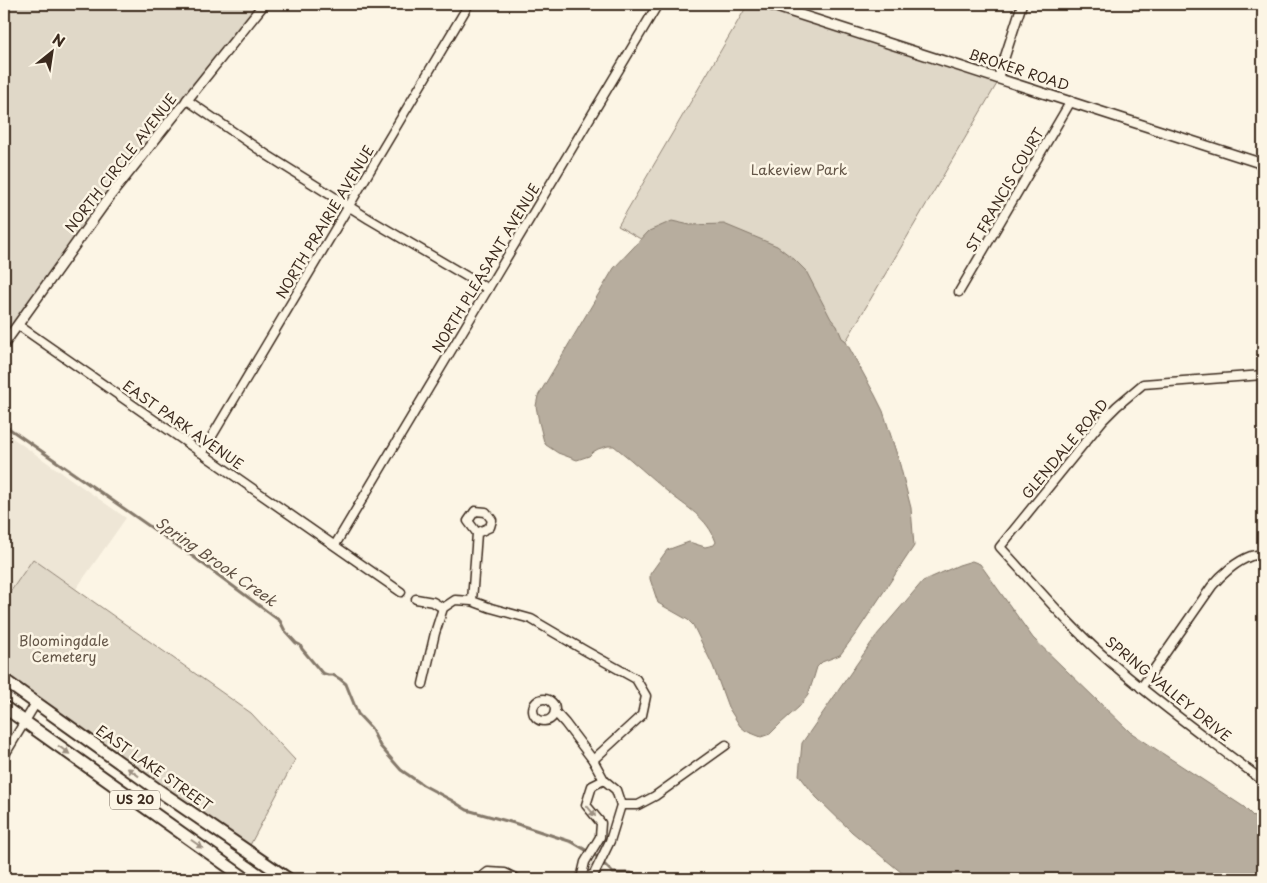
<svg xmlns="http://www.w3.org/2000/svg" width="1267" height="883" font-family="'Playpen Sans',sans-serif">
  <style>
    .built { fill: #eee6d6 }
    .green { fill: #e0d8c8; stroke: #8e8173 }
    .water { fill: #b7ad9e; stroke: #85796b }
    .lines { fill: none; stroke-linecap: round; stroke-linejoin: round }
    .stream { stroke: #85796b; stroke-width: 3 }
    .minor-casing { stroke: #3b2a1e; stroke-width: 11 }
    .tertiary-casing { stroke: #3b2a1e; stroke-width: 12 }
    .primary-casing { stroke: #3b2a1e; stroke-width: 15 }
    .minor { stroke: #fcf5e5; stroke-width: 8 }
    .tertiary { stroke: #fcf5e5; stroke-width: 9 }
    .primary { stroke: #fcf5e5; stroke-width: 11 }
    .oneway { fill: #9c9082 }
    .labels { text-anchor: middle; stroke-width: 5; stroke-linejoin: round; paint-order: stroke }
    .shield { fill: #fcf5e5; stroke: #75675a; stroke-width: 1 }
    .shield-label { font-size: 12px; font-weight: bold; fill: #3b2a1e }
    .street-label { font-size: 14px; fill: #3b2a1e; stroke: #fcf5e5 }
    .park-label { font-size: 14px; fill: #645648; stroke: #fcf5e5 }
    .water-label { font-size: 15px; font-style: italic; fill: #605144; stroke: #fcf5e5 }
  </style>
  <rect width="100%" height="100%" fill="#fcf5e5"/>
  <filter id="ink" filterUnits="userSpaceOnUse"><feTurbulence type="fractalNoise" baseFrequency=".02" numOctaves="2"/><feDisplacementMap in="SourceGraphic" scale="10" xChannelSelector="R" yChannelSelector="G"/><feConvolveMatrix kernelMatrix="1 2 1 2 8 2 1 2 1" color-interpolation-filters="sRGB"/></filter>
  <g filter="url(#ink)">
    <g class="built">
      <path d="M 4,432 L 126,518 L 76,589 L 33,559 L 4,601 Z"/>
      <path d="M 583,858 L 617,879 L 578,879 Z"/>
    </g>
    <g class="green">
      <path d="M 4,4 L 264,4 L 110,196 L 4,343 Z"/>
      <path d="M 748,4 L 757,4 L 998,82 L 839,353 L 618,226 Z"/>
      <path d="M 33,559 L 251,713 L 295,760 L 249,847 L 4,675 L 4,601 Z"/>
    </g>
    <g class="water">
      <path d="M 672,221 L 690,225 L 724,224 L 777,246 L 794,259 L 806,271 L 831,319 L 837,326 L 842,338 L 845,340 L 875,395 L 883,411 L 899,461 L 911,508 L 914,546 L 857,632 L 840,655 L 822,662 L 817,667 L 814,677 L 808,695 L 799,707 L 780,724 L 770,734 L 761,737 L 746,731 L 740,726 L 728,707 L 713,666 L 693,625 L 688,620 L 658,603 L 650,579 L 650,574 L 667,550 L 689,542 L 705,547 L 714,545 L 716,542 C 707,517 687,508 668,492 C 650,477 633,461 614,446 L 608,446 L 598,449 L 593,452 L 589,456 L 577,460 L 558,453 L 546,445 L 544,442 L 539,422 L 536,406 L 538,396 L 614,268 L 649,231 Z"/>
      <path d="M 972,561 L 980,564 L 1033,638 L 1130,732 L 1244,807 L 1263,826 L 1263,879 L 911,879 L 902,873 L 852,832 L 816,797 L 799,775 L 802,743 L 876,636 L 923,581 L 959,565 Z"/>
    </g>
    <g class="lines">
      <path class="stream" d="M 4,425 L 195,558 L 280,621 L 285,631 L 296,643 L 300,645 L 302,649 L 322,673 L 328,675 L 333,675 L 340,679 L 346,684 L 358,714 L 371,728 L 380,746 L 401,770 L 423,785 L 451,800 L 467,810 L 514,823 L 572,842 L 596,856 L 613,873 L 631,873 L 641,879"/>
      <defs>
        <g id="minor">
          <path d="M 998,78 L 1022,4"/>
          <path d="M 177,112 L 187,100 L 267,155 L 369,219 L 488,289"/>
          <path d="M 959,292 L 1071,101"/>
          <path d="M 18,325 L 401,592"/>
          <path d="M 1263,375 L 1143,384 L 1117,406 L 1103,420 L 1000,547 C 1035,585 1068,625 1107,659 C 1157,703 1211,741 1263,781"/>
          <path d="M 202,453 L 469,4"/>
          <path d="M 477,533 L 490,527 L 492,520 L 486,512 L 475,511 L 468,521 L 477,533 L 472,601 L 491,608 L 531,619 L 584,650 L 636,679 L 646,696 L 642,715 L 593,760"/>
          <path d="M 335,545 L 658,4"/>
          <path d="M 416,599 L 433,602 L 443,608"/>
          <path d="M 423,684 L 435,633 L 443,608 L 455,600 L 472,601"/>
          <path d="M 1141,688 L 1212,586 C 1222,574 1237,561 1251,556 C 1255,555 1259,555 1263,554"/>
          <circle cx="544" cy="710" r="11"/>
          <path d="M 555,712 L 565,723 L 593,760 L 604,780 L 616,790 L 621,805 L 610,841 L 594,874 L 583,879"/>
          <path d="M 4,756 L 36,703"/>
          <path d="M 621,805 L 638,805 L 655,796 L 726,745"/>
          <path d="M 479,879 L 488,872 L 505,873 L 517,879"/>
          <path d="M 581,879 L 585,862 L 600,837 L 601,823 L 586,805 L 592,786 L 604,780"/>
        </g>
        <g id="tertiary">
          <path d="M 767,4 L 1263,164"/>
          <path d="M 187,100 L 264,4"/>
          <path d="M 4,344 L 110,196 L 177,112"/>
        </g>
        <g id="primary">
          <path d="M 4,680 L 158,790 L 288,879"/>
          <path d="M 4,707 L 246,879"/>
        </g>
      </defs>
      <use href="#minor" class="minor-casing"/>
      <use href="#tertiary" class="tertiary-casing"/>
      <use href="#primary" class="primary-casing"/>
      <use href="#minor" class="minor"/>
      <use href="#tertiary" class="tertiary"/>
      <use href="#primary" class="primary"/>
    </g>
    <defs><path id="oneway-solid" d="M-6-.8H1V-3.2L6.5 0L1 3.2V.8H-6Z" transform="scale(1.25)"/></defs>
    <g class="oneway">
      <use href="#oneway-solid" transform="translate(64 750) rotate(36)"/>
      <use href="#oneway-solid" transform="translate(133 772) rotate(-144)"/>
      <use href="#oneway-solid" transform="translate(591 811) rotate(51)"/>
      <use href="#oneway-solid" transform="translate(197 844) rotate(35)"/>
    </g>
  </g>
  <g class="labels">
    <rect class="shield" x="110" y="790.5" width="50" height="19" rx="4"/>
    <g class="shield-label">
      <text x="135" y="804">US 20</text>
    </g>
    <g class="street-label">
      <text transform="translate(1019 70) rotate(18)" y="5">BROKER ROAD</text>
      <text transform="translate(121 163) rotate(-52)" y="5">NORTH CIRCLE AVENUE</text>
      <text transform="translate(1005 190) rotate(-60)" y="5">ST FRANCIS COURT</text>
      <text transform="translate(325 222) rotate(-59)" y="5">NORTH PRAIRIE AVENUE</text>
      <text transform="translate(486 268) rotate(-59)" y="5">NORTH PLEASANT AVENUE</text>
      <text transform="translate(183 425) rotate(35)" y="5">EAST PARK AVENUE</text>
      <text transform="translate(1065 449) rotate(-50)" y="5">GLENDALE ROAD</text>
      <text transform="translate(1168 689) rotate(39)" y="5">SPRING VALLEY DRIVE</text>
      <text transform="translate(154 768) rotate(35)" y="5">EAST LAKE STREET</text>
    </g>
    <g class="park-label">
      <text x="799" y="175">Lakeview Park</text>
      <text x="64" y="646">Bloomingdale<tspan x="64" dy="16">Cemetery</tspan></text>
    </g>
    <g class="water-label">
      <text transform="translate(216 562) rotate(35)" y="5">Spring Brook Creek</text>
    </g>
  </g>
  <rect width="1267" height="883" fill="none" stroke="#fcf5e5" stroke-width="20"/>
  <rect x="10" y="10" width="1247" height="863" fill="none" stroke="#3b2a1e" stroke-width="2" filter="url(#ink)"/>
  <g transform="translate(52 52) rotate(30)" stroke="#fcf5e5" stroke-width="4" paint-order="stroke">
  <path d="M0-4L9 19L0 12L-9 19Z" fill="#3b2a1e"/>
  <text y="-8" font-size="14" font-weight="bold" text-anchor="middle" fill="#3b2a1e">N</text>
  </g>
</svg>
